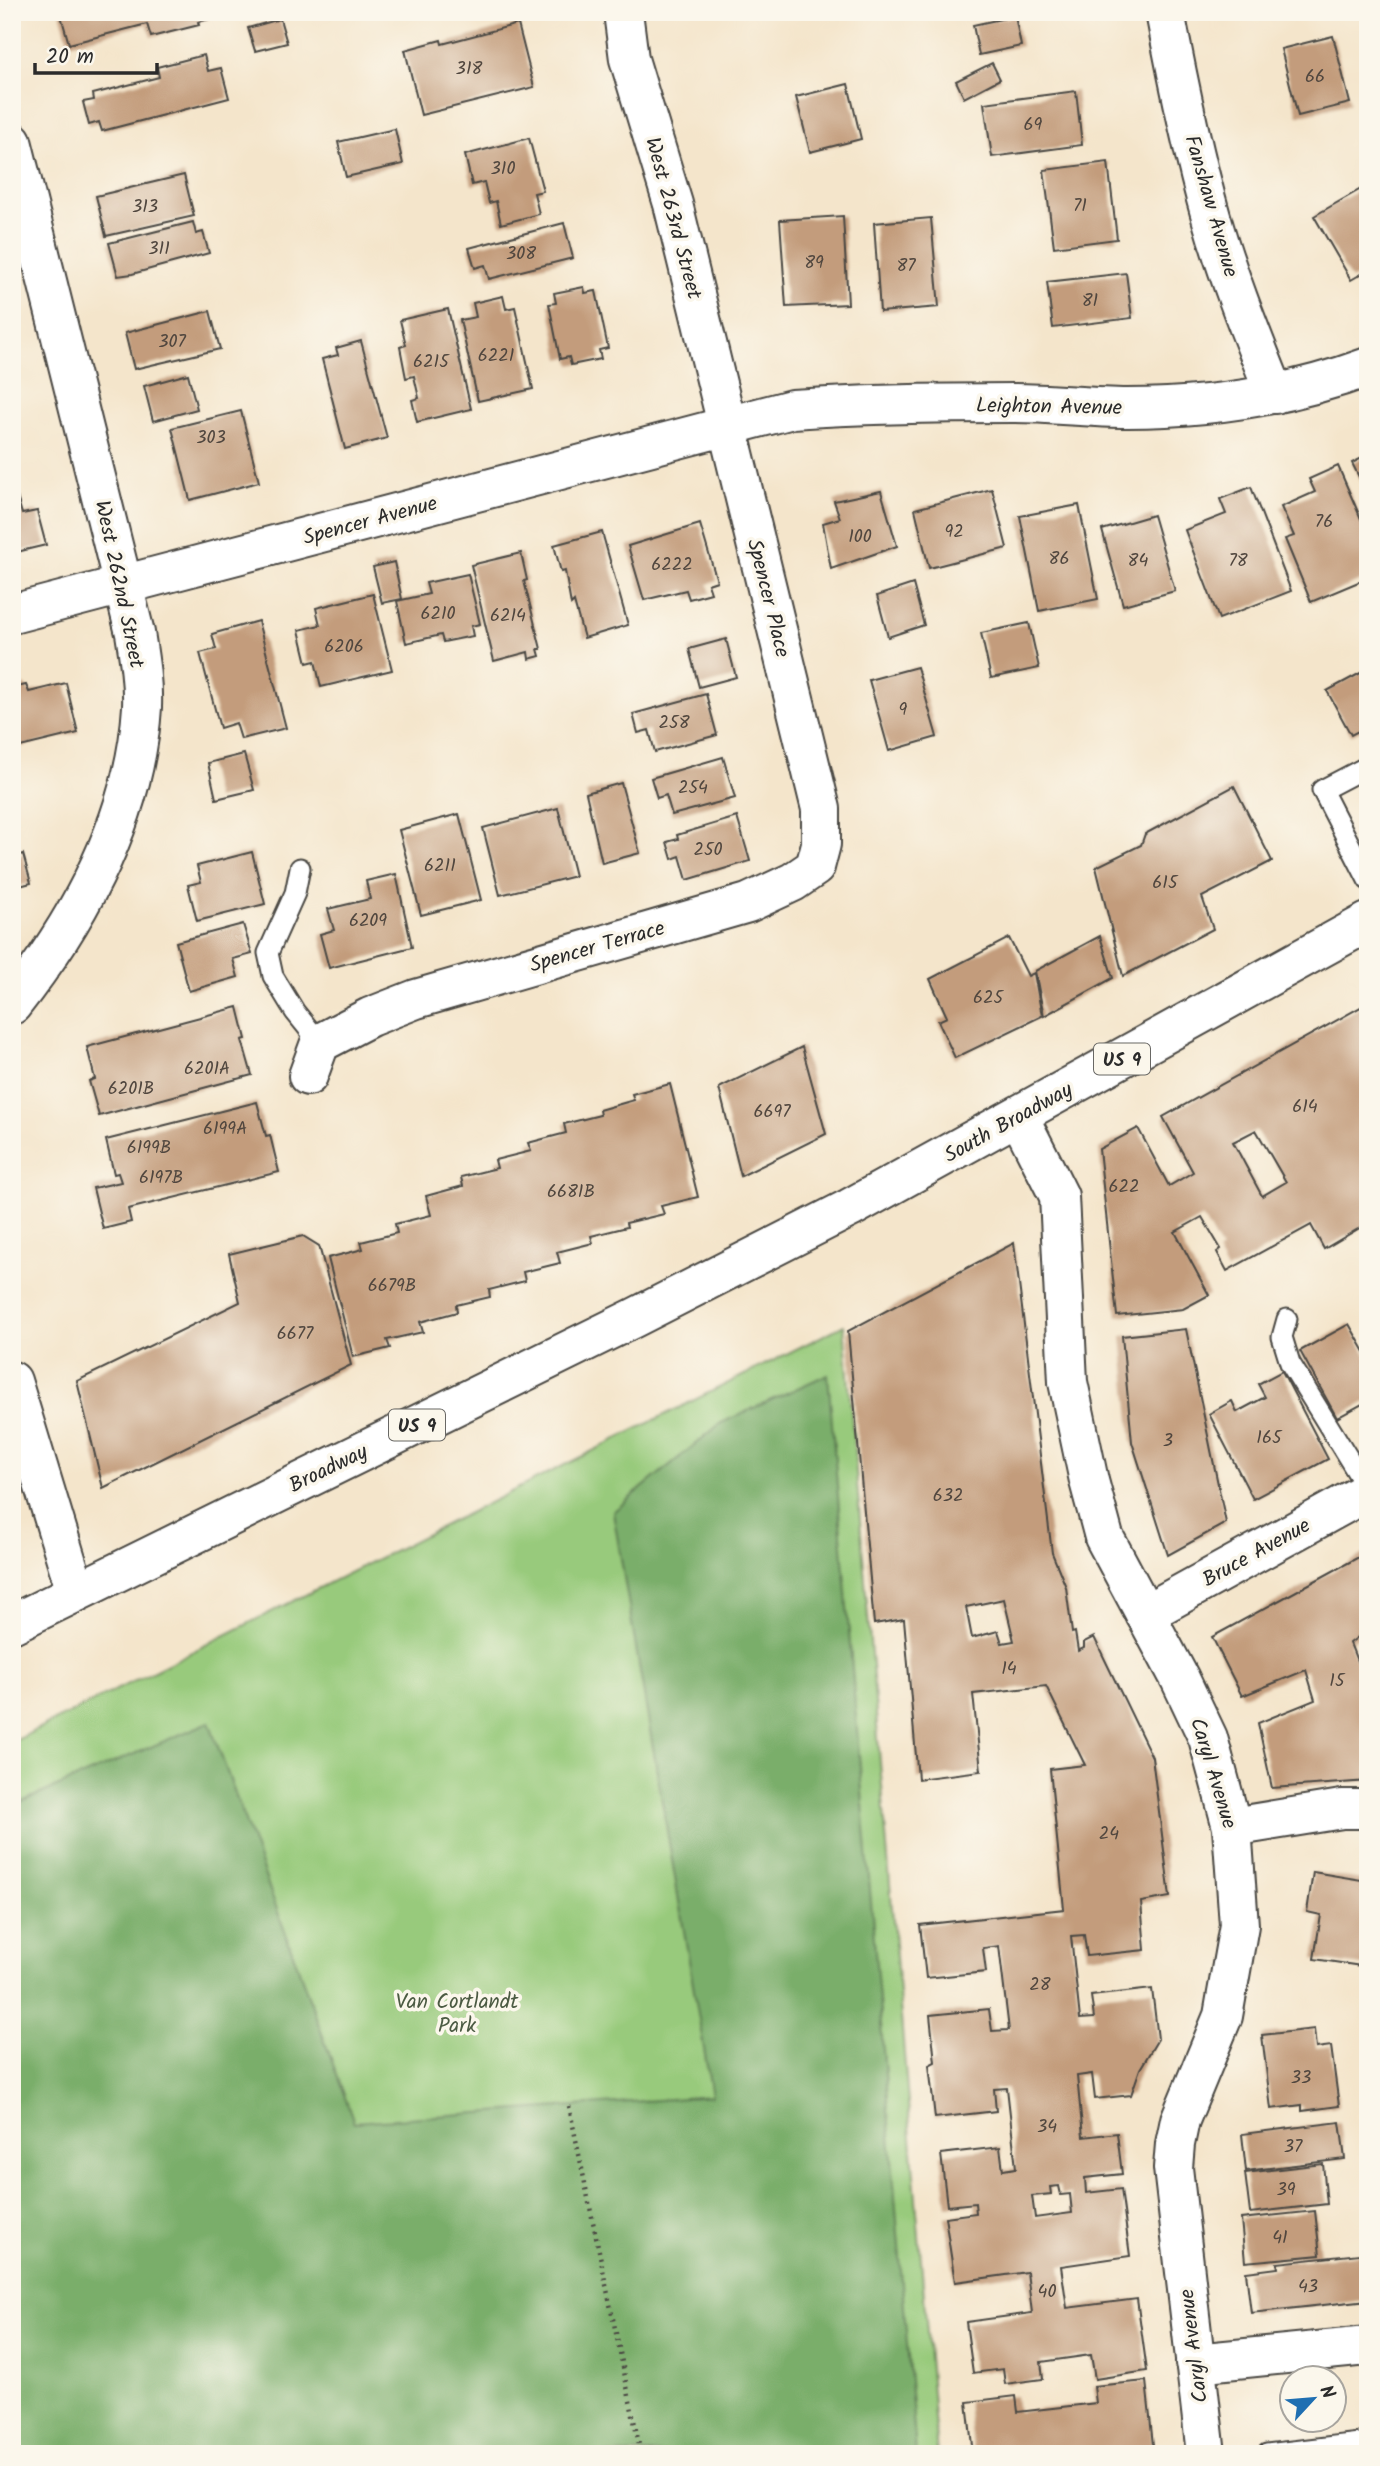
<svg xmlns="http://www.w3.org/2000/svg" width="1380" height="2466" font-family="Kalam,sans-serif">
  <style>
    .green { fill: #98ca7b; stroke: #627a53; stroke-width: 2 }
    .forest { fill: #7aae6b; stroke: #526c4b; stroke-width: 2 }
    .building { fill: #c39c7c; fill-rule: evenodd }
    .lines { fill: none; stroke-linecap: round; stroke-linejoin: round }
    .lane-casing { stroke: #494743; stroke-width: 23 }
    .street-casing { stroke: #494743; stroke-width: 42 }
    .secondary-casing { stroke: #494743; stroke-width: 42 }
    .primary-casing { stroke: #494743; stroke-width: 42 }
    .path { stroke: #494743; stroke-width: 4.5; stroke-dasharray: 2 5; stroke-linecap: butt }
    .lane { stroke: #fff; stroke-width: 19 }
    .street { stroke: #fff; stroke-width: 38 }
    .secondary { stroke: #fff; stroke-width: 38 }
    .primary { stroke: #fff; stroke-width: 38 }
    .labels { text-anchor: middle; stroke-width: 7; stroke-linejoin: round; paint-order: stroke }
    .number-label { font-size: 18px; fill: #51473f }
    .shield { fill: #fbf7ec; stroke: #696865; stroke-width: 2 }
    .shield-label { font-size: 19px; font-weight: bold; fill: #2b2b2b }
    .street-label { font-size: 21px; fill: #2b2b2b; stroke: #fbf7ec }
    .park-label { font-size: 21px; fill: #4c5b43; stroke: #fbf7ec }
  </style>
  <rect width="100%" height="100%" fill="#fbf7ec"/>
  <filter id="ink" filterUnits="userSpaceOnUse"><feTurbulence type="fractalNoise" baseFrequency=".0143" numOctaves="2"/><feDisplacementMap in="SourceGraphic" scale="14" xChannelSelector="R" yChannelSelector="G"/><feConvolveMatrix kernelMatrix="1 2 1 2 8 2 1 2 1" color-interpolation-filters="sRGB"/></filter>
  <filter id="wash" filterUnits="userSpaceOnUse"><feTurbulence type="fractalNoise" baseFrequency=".00686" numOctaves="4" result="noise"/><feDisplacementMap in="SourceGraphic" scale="28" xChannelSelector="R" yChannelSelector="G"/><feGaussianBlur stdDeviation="1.57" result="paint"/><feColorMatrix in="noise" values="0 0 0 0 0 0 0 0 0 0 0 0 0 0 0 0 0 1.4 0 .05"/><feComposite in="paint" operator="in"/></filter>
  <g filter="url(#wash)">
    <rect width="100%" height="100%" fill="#f4e5cb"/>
    <path class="green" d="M 844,1325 L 937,2454 L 12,2454 L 12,1742 Z"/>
    <path class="forest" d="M 828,1374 L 916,2454 L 12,2454 L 12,1806 L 209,1722 L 354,2122 L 712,2096 L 613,1512 L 721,1423 Z"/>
    <g id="blocks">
      <g class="building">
        <path d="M 60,12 L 207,12 L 209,19 L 198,22 L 199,25 L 151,37 L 147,24 L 69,44 Z"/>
        <path d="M 1015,16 L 1021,46 L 979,55 L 973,25 Z"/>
        <path d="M 280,19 L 287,43 L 255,51 L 248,28 Z"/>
        <path d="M 518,24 L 534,87 L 421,115 L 405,50 L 441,40 L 442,44 Z"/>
        <path d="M 1333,36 L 1350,103 L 1298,116 L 1281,49 Z"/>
        <path d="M 204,55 L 208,71 L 221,68 L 229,98 L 102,131 L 99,122 L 89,125 L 83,102 L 94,100 L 93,94 L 159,77 L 157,67 Z"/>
        <path d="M 992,63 L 1000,79 L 964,98 L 956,81 Z"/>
        <path d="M 848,84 L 861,139 L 810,152 L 796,97 Z"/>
        <path d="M 1076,91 L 1082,145 L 992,157 L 984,103 Z"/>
        <path d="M 395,129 L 403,164 L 346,177 L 338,142 Z"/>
        <path d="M 529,138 L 543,191 L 534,193 L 539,214 L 501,224 L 496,201 L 489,203 L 484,182 L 472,185 L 465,155 Z"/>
        <path d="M 1108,162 L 1117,239 L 1054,247 L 1044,170 Z"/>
        <path d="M 184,175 L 194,216 L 106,236 L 96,196 Z"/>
        <path d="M 1368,185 L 1368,270 L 1351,280 L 1314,216 Z"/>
        <path d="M 843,216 L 848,304 L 786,307 L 780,220 Z"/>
        <path d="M 931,218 L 939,307 L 880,312 L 874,223 Z"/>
        <path d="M 193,222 L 196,234 L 203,232 L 209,253 L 132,274 L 118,276 L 109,243 Z"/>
        <path d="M 564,223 L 573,258 L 489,279 L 485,265 L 475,268 L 469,248 Z"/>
        <path d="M 1126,273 L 1132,318 L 1053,328 L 1047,282 Z"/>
        <path d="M 584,287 L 585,293 L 596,291 L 608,348 L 599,350 L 601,359 L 571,365 L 569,357 L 560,359 L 549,304 L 556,303 L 554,293 Z"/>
        <path d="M 503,296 L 506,309 L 515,307 L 533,389 L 478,401 L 460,320 L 476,317 L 473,303 Z"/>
        <path d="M 448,309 L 471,409 L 417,422 L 412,400 L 419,398 L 414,376 L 406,378 L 400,347 L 406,345 L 400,320 Z"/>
        <path d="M 210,311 L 220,349 L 134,369 L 125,333 Z"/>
        <path d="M 361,341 L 387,438 L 345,449 L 322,359 L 338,355 L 336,348 Z"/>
        <path d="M 188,374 L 197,409 L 153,421 L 144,386 Z"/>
        <path d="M 241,411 L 259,482 L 190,500 L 172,428 Z"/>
        <path d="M 1368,455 L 1368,495 L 1352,463 Z"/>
        <path d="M 1338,466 L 1368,535 L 1368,578 L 1311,602 L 1285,539 L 1294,536 L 1281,507 L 1315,492 L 1309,479 Z"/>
        <path d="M 12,479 L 22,514 L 37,511 L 46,545 L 21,551 L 12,557 Z"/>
        <path d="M 1251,487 L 1291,591 L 1219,619 L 1185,530 L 1226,514 L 1220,499 Z"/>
        <path d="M 992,489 L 1007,548 L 929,568 L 915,509 Z"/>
        <path d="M 881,491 L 897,546 L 831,569 L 823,523 L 840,518 L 834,501 Z"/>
        <path d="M 1079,505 L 1098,599 L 1039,611 L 1020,516 Z"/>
        <path d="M 1153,515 L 1175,591 L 1123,605 L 1102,530 Z"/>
        <path d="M 700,524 L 717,581 L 708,584 L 711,593 L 689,599 L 686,590 L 644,600 L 628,546 Z"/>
        <path d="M 602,532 L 628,625 L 584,638 L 574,602 L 571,605 L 565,571 L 561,572 L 554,545 Z"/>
        <path d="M 521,553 L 527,580 L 524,581 L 541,649 L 538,649 L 540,656 L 529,659 L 528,652 L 494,661 L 471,565 Z"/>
        <path d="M 394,562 L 402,599 L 382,603 L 373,567 Z"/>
        <path d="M 468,574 L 480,624 L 471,626 L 473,636 L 443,642 L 441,635 L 406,643 L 397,601 L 429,594 L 426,583 Z"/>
        <path d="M 913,584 L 924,625 L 888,637 L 877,596 Z"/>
        <path d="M 373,594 L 392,670 L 321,687 L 315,661 L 307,663 L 299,630 L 320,625 L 316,608 Z"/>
        <path d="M 258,621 L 286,728 L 241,739 L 236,723 L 220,728 L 200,653 L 216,649 L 212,634 Z"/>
        <path d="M 1029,623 L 1039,668 L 991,678 L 981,633 Z"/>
        <path d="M 726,639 L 736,677 L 699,687 L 689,649 Z"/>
        <path d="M 917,667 L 937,737 L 889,751 L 869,680 Z"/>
        <path d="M 1368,669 L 1368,726 L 1351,735 L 1327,691 Z"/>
        <path d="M 66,683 L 78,733 L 12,749 L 12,688 L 26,685 L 29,692 Z"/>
        <path d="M 706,694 L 717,735 L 655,752 L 649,730 L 638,733 L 633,714 Z"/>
        <path d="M 244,754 L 254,790 L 216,799 L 208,763 Z"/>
        <path d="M 723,757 L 735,798 L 672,815 L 666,795 L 657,798 L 651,778 Z"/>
        <path d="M 621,783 L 640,853 L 602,863 L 586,793 Z"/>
        <path d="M 1234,786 L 1272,861 L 1202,897 L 1213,929 L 1123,976 L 1096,867 L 1141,845 L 1145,834 Z"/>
        <path d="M 558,808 L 575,876 L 500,895 L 483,828 Z"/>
        <path d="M 459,814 L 481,900 L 421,915 L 399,830 Z"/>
        <path d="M 737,817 L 750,861 L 687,880 L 680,856 L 672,859 L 667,842 L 678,839 L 677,835 Z"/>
        <path d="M 252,852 L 265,904 L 197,921 L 188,885 L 201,882 L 197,866 Z"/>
        <path d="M 23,854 L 31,883 L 12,888 L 12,857 Z"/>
        <path d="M 396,874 L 412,947 L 329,968 L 320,934 L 334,930 L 328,909 L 370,899 L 366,881 Z"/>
        <path d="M 243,924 L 252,954 L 233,959 L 238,977 L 189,991 L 176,942 Z"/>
        <path d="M 1100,936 L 1113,978 L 1044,1016 L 1035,971 Z"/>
        <path d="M 1009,938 L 1028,976 L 1034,973 L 1042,1016 L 955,1058 L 938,1021 L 947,1017 L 930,979 Z"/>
        <path d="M 1368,1003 L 1368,1223 L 1324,1249 L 1311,1225 L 1227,1271 L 1217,1252 L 1221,1249 L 1202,1217 L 1175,1232 L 1209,1295 L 1183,1309 L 1117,1316 L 1099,1149 L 1138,1128 L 1169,1186 L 1193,1172 L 1163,1117 ZM 1256,1130 L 1286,1182 L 1262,1196 L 1233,1142 Z"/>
        <path d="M 238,1007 L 246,1039 L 242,1040 L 252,1075 L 99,1116 L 89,1081 L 95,1079 L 87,1047 Z"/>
        <path d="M 802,1047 L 826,1134 L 741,1176 L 719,1088 Z"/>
        <path d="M 670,1084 L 698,1197 L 661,1206 L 664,1214 L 626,1223 L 627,1227 L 591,1236 L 593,1243 L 557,1252 L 560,1263 L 523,1272 L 525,1281 L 489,1290 L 490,1297 L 456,1305 L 457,1312 L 420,1322 L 423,1332 L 387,1340 L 390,1348 L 353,1357 L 328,1258 L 363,1249 L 361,1242 L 397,1233 L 395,1224 L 431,1215 L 426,1196 L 463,1186 L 461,1177 L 497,1168 L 495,1160 L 531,1151 L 528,1143 L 566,1133 L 564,1124 L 600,1115 L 599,1110 L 634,1100 L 632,1094 Z"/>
        <path d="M 257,1102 L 266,1136 L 270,1135 L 279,1172 L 128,1209 L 131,1222 L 103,1229 L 93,1188 L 121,1182 L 118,1173 L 114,1174 L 106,1140 Z"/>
        <path d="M 303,1236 L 319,1246 L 351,1365 L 103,1488 L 77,1381 L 240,1302 L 229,1254 Z"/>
        <path d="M 1014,1243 L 1052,1553 L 1066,1587 L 1072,1633 L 1075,1632 L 1078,1651 L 1084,1648 L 1084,1642 L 1094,1637 L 1152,1757 L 1170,1897 L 1141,1902 L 1145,1950 L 1087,1956 L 1084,1935 L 1071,1936 L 1080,2019 L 1094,2018 L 1091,1996 L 1152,1989 L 1158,2039 L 1140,2069 L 1131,2095 L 1095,2099 L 1092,2074 L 1077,2076 L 1083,2137 L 1117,2133 L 1122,2174 L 1085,2178 L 1086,2193 L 1121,2189 L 1130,2256 L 1061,2266 L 1067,2308 L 1137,2299 L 1147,2371 L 1095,2379 L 1091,2355 L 1041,2362 L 1043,2379 L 1005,2384 L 1003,2369 L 973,2373 L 966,2322 L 1032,2313 L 1027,2272 L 955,2282 L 945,2217 L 976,2213 L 975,2203 L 947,2206 L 941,2154 L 1000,2147 L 1003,2170 L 1016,2168 L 1007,2088 L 994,2089 L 996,2111 L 935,2118 L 929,2065 L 935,2062 L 930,2015 L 989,2009 L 992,2031 L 1009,2030 L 999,1946 L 983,1948 L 986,1972 L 926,1978 L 920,1925 L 1064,1909 L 1050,1769 L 1085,1765 L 1046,1686 L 973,1694 L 981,1771 L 918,1779 L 904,1619 L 874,1624 L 848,1331 ZM 1004,1599 L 1014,1641 L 1002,1643 L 998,1631 L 972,1638 L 966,1607 ZM 1059,2186 L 1061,2195 L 1070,2194 L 1072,2213 L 1035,2218 L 1032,2196 L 1051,2194 L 1050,2187 Z"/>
        <path d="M 1349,1324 L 1368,1357 L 1368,1401 L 1337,1418 L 1300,1351 Z"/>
        <path d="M 1186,1329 L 1226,1523 L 1168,1555 L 1132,1442 L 1122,1336 Z"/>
        <path d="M 1282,1371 L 1328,1459 L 1253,1499 L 1209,1414 L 1232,1401 L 1237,1412 L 1265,1397 L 1258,1384 Z"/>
        <path d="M 1368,1552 L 1368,1644 L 1362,1634 L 1350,1643 L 1368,1689 L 1368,1781 L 1272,1788 L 1258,1723 L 1315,1700 L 1306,1670 L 1242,1696 L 1212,1637 Z"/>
        <path d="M 1313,1872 L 1368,1881 L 1368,1967 L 1314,1959 L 1321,1915 L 1307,1912 Z"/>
        <path d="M 1314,2029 L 1316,2048 L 1331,2046 L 1339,2106 L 1302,2111 L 1302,2105 L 1271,2109 L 1262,2035 Z"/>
        <path d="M 1340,2122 L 1345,2159 L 1246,2171 L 1242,2134 Z"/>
        <path d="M 1323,2164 L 1327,2204 L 1250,2213 L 1245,2173 Z"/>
        <path d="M 1315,2211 L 1320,2255 L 1245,2262 L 1241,2219 Z"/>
        <path d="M 1368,2253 L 1368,2300 L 1251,2313 L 1246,2272 L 1278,2268 L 1277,2263 Z"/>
        <path d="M 1146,2381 L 1154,2454 L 973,2454 L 967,2402 L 1016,2396 L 1018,2412 L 1096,2403 L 1094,2386 Z"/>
      </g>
    </g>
  </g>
  <g filter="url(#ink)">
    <use href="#blocks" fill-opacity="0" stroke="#494743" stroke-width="2"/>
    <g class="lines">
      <defs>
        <g id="lane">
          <path d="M 1368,766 L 1322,790 L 1368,880"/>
          <path d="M 300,868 L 295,893 L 268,953 L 273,976 L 295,1012 L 320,1043"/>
          <path d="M 1287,1319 L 1282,1337 L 1290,1363 L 1368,1490"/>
          <path d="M 1267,2454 L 1368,2442"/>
        </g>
        <g id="street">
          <path d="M 1165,12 C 1178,81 1192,150 1211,217 C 1228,277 1252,336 1275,394"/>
          <path d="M 12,141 L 135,633 C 139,658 143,682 142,707 C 135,818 79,920 12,1005"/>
          <path d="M 12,614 L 792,409 C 866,404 941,403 1015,403 C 1053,403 1090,408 1127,408 C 1208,408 1292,395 1368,367"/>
          <path d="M 308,1076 L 320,1043 L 370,1017 L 416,999 L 748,903 L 793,882 L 815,867 L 821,844 L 821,809 L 673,204 L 629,59 L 623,12"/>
          <path d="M 12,1381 L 76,1592"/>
          <path d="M 1145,1614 L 1368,1491"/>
          <path d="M 1232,1827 L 1342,1809 L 1368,1809"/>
          <path d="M 1195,2363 L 1368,2346"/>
        </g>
        <path id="secondary" d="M 1019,1117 L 1059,1196 L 1068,1382 L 1089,1481 L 1104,1537 L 1180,1679 L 1208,1738 L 1232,1827 L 1239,1925 L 1223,2016 L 1180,2120 L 1175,2144 L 1173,2168 L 1206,2454"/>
        <path id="primary" d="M 12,1624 L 634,1318 L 850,1208 L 1368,922"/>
      </defs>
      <use href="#lane" class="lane-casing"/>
      <use href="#street" class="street-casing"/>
      <use href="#secondary" class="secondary-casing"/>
      <use href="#primary" class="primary-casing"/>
      <path class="path" d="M 569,2106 L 641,2454"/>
      <use href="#lane" class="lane"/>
      <use href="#street" class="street"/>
      <use href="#secondary" class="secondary"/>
      <use href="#primary" class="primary"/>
    </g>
  </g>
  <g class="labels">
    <g class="number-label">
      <text x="469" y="74">318</text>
      <text x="1315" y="82">66</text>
      <text x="1033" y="130">69</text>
      <text x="503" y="174">310</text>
      <text x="1080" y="211">71</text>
      <text x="145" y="212">313</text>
      <text x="159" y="254">311</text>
      <text x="521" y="259">308</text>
      <text x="814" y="268">89</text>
      <text x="906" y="271">87</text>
      <text x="1090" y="306">81</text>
      <text x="172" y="347">307</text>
      <text x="496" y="361">6221</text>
      <text x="431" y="367">6215</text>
      <text x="211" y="443">303</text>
      <text x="1324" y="527">76</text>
      <text x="954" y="537">92</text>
      <text x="860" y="542">100</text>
      <text x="1059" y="564">86</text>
      <text x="1138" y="566">84</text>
      <text x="1238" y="566">78</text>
      <text x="672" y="570">6222</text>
      <text x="438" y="619">6210</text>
      <text x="508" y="621">6214</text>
      <text x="344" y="652">6206</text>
      <text x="903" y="715">9</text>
      <text x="674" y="728">258</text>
      <text x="693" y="793">254</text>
      <text x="708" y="855">250</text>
      <text x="440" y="871">6211</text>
      <text x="1165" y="888">615</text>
      <text x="368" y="926">6209</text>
      <text x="988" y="1003">625</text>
      <text x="207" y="1074">6201A</text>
      <text x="131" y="1094">6201B</text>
      <text x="1305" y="1112">614</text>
      <text x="772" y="1117">6697</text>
      <text x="225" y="1134">6199A</text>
      <text x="149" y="1153">6199B</text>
      <text x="161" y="1183">6197B</text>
      <text x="1124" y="1192">622</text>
      <text x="571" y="1197">6681B</text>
      <text x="392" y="1291">6679B</text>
      <text x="295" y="1339">6677</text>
      <text x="1269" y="1443">165</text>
      <text x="1168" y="1446">3</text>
      <text x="948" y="1501">632</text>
      <text x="1009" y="1674">14</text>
      <text x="1337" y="1686">15</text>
      <text x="1109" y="1839">24</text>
      <text x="1040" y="1990">28</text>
      <text x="1301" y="2083">33</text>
      <text x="1047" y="2132">34</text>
      <text x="1293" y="2152">37</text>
      <text x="1286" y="2195">39</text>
      <text x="1280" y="2243">41</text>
      <text x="1308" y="2292">43</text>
      <text x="1047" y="2297">40</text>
    </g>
    <g class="shield">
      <rect x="1094" y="1043.5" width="56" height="31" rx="5"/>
      <rect x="389" y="1409.5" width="56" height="31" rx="5"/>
    </g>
    <g class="shield-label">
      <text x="1122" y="1066">US 9</text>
      <text x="417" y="1432">US 9</text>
    </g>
    <g class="street-label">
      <text transform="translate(1212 206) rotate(74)" y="7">Fanshaw Avenue</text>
      <text transform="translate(674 218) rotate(75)" y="7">West 263rd Street</text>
      <text transform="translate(1049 406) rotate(1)" y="7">Leighton Avenue</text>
      <text transform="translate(370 520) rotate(-15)" y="7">Spencer Avenue</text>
      <text transform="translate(120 584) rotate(78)" y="7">West 262nd Street</text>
      <text transform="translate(769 598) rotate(76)" y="7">Spencer Place</text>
      <text transform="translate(597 946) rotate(-16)" y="7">Spencer Terrace</text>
      <text transform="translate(1008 1122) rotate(-29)" y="7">South Broadway</text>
      <text transform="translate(328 1468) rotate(-26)" y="7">Broadway</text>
      <text transform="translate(1256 1552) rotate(-29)" y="7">Bruce Avenue</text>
      <text transform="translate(1214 1773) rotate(73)" y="7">Caryl Avenue</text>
      <text transform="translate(1193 2346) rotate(-97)" y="7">Caryl Avenue</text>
    </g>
    <g class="park-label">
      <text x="457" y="2008">Van Cortlandt<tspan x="457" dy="24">Park</tspan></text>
    </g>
  </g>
  <rect width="1380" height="2466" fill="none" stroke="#fbf7ec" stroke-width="42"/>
  <g transform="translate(1313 2399) rotate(64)"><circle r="33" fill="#fbf7ec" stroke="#a8a59f" stroke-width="2"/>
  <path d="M0-5L12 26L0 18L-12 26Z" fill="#1f6fb2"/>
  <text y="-10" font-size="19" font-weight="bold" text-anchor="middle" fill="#2b2b2b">N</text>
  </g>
  <path d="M35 63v10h122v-10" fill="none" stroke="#2b2b2b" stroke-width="3.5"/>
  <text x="46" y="63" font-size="21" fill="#2b2b2b" stroke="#fbf7ec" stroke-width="5" paint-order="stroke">20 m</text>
</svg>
